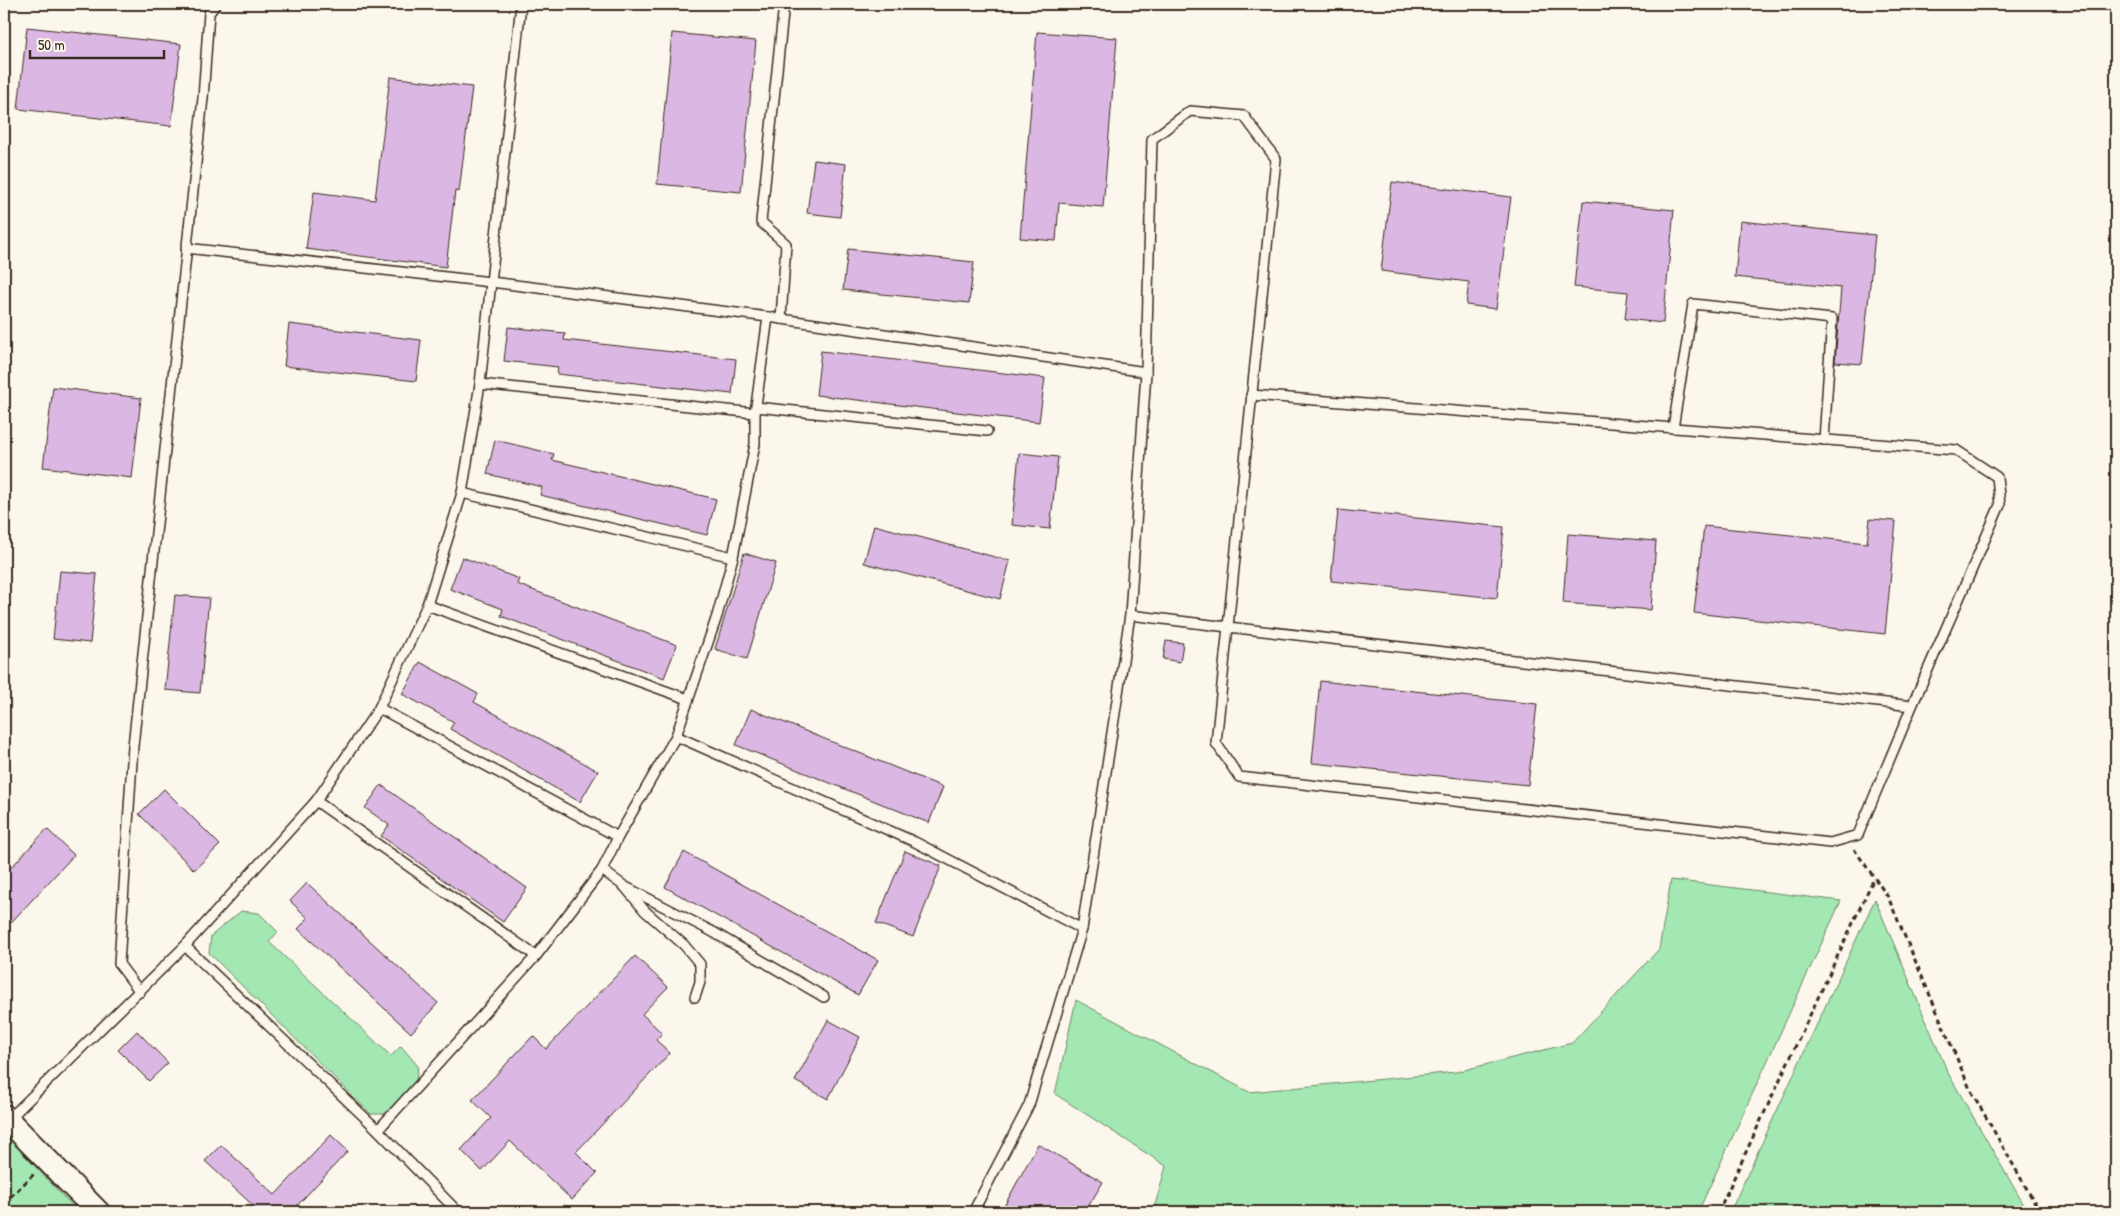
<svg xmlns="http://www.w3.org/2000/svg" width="2120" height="1216" font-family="'Patrick Hand',sans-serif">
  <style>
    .green { fill: #a3e7b2; stroke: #6f8868 }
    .building { fill: #dab8e3; stroke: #3b2a1e }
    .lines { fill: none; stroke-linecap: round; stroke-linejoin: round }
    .service-casing { stroke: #3b2a1e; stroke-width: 12 }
    .tertiary-casing { stroke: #3b2a1e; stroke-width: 26 }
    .path { stroke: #3b2a1e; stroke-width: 3; stroke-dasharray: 5 4; stroke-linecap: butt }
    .service { stroke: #fbf7ec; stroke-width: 9 }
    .tertiary { stroke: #fbf7ec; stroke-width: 22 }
  </style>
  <rect width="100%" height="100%" fill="#fbf7ec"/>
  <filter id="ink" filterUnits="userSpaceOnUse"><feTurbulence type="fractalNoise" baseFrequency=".02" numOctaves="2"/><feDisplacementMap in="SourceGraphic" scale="10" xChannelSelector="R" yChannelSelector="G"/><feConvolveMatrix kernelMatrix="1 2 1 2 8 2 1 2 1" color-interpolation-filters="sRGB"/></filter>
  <g filter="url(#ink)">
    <g class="green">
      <path d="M 1671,880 L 1841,901 L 1698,1212 L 1153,1212 L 1166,1166 L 1055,1094 L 1076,1000 L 1249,1092 L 1456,1072 L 1572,1043 L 1659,949 Z"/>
      <path d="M 1875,899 L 1948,1073 L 2028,1212 L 1730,1212 Z"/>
      <path d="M 241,911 L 259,913 L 278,932 L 269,942 L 391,1056 L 401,1046 L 418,1066 L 416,1082 L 385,1114 L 371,1114 L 209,953 L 211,936 Z"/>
      <path d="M 4,1133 L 78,1212 L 4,1212 Z"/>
    </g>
    <g class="building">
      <path d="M 27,27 L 181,44 L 171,126 L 18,109 Z"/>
      <path d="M 1037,32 L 1117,38 L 1103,207 L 1059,203 L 1056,241 L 1020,238 Z"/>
      <path d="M 672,33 L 756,41 L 741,192 L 657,184 Z"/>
      <path d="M 390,77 L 472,87 L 459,192 L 455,191 L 446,267 L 306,249 L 314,192 L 375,200 Z"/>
      <path d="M 814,160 L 846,164 L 840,217 L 807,213 Z"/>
      <path d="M 1392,182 L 1511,197 L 1496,309 L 1466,305 L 1469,282 L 1381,271 Z"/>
      <path d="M 1583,201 L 1674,210 L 1663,323 L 1625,319 L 1628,292 L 1574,287 Z"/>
      <path d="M 1740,221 L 1875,235 L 1862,364 L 1835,362 L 1841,288 L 1735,277 Z"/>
      <path d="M 848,249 L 974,262 L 969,303 L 843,290 Z"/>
      <path d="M 289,324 L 421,340 L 416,381 L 284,366 Z"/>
      <path d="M 508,327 L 565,333 L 564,340 L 736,359 L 732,394 L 557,374 L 558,367 L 504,361 Z"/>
      <path d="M 821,351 L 1045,378 L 1039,422 L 816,395 Z"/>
      <path d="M 53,387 L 141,398 L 132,478 L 43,467 Z"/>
      <path d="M 495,440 L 554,454 L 552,460 L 716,499 L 707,535 L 540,495 L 542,487 L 487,474 Z"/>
      <path d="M 1019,453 L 1058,457 L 1050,529 L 1012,525 Z"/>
      <path d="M 1338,510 L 1504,527 L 1497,598 L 1331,581 Z"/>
      <path d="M 1870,519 L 1896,521 L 1885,634 L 1694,613 L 1704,526 L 1867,543 Z"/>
      <path d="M 874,525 L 1010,561 L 1000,599 L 864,563 Z"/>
      <path d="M 1568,534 L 1656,541 L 1651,610 L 1563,603 Z"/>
      <path d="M 744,553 L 776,563 L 747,659 L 715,649 Z"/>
      <path d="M 462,557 L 519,579 L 517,584 L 677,645 L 664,678 L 501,616 L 503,609 L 450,589 Z"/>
      <path d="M 60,571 L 97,574 L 90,643 L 53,639 Z"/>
      <path d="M 175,595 L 209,598 L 200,693 L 165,690 Z"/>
      <path d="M 1166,641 L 1183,643 L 1180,662 L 1163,659 Z"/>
      <path d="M 420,662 L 478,694 L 474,702 L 598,771 L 580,802 L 450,729 L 454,722 L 402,694 Z"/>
      <path d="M 1320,681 L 1537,704 L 1528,785 L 1312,763 Z"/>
      <path d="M 751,709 L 943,787 L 929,823 L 736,745 Z"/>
      <path d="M 381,785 L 527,888 L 503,922 L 381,836 L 389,825 L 365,808 Z"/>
      <path d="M 164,789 L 220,845 L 194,870 L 139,814 Z"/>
      <path d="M 47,829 L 74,855 L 4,930 L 4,875 Z"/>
      <path d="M 905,851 L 941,866 L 913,937 L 876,923 Z"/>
      <path d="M 684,852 L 878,960 L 858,995 L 665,887 Z"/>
      <path d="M 307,883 L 438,1003 L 411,1033 L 298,929 L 308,918 L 290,901 Z"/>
      <path d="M 635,956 L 668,987 L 642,1014 L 662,1033 L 656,1040 L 670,1053 L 576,1152 L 597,1173 L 572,1200 L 510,1141 L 482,1171 L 461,1150 L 491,1118 L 472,1100 L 533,1036 L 546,1049 Z"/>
      <path d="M 828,1020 L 860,1037 L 828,1099 L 795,1081 Z"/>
      <path d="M 137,1031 L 168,1063 L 149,1081 L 118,1050 Z"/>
      <path d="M 331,1135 L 348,1151 L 291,1212 L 260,1212 L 205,1161 L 221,1145 L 275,1195 Z"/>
      <path d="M 1038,1144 L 1103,1182 L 1085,1212 L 1001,1212 Z"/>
    </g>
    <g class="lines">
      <defs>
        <g id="service">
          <path d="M 186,248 L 491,282 L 768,317 L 1146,372"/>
          <path d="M 781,319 L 786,244 L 761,222 L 784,4"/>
          <path d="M 480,384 L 755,413"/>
          <path d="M 1251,395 L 1956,450 L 1997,477 L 2000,505 L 1912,706 L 1858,835 L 1830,843 L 1239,777 L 1216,743 L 1228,627 L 1912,706"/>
          <path d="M 756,407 L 987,431"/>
          <path d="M 1673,428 L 1693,304 L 1832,319 L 1824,440"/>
          <path d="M 462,493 L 733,557"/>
          <path d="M 427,605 L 688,699"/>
          <path d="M 379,708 L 618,837"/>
          <path d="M 676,736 L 915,842 L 1082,929"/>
          <path d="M 316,801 L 536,956"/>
          <path d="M 602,870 L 624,886 L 645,911 L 684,945 L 700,964 L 700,982 L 695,997"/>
          <path d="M 624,886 L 713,932 L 824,997"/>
          <path d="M 185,946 L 378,1130 L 458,1212"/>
          <path d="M 140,992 L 119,964 L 133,746 L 203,98 L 209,13 L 216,4"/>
          <path d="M 8,1120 L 185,946 L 316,801 L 379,708 L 427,605 L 462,493 L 480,384 L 521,4"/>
          <path d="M 378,1130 L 536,956 L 602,870 L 618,837 L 676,736 L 717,616 L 733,557 L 755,444 L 755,413 L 768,317"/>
          <path d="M 973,1212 L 1029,1105 L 1082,929 L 1130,615 L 1146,372 L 1152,139 L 1190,111 L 1244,116 L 1276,159 L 1228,627 L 1130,615"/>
        </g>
        <path id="tertiary" d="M 4,1116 L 98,1212"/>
      </defs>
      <use href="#service" class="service-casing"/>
      <use href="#tertiary" class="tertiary-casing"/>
      <g class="path">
        <path d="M 1854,849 L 1888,897 L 1970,1089 L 2040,1212"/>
        <path d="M 4,1203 L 35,1173"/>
        <path d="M 1718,1212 L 1874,878"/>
      </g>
      <use href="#service" class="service"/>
      <use href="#tertiary" class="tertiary"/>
    </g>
  </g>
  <rect width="2120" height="1216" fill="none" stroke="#fbf7ec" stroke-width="20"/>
  <rect x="10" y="10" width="2100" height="1196" fill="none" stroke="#3b2a1e" stroke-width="2" filter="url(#ink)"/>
  <path d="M30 50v8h134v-8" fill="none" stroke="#3b2a1e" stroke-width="2.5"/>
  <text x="38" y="50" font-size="15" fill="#3b2a1e" stroke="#fbf7ec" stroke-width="4" paint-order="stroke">50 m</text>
</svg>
